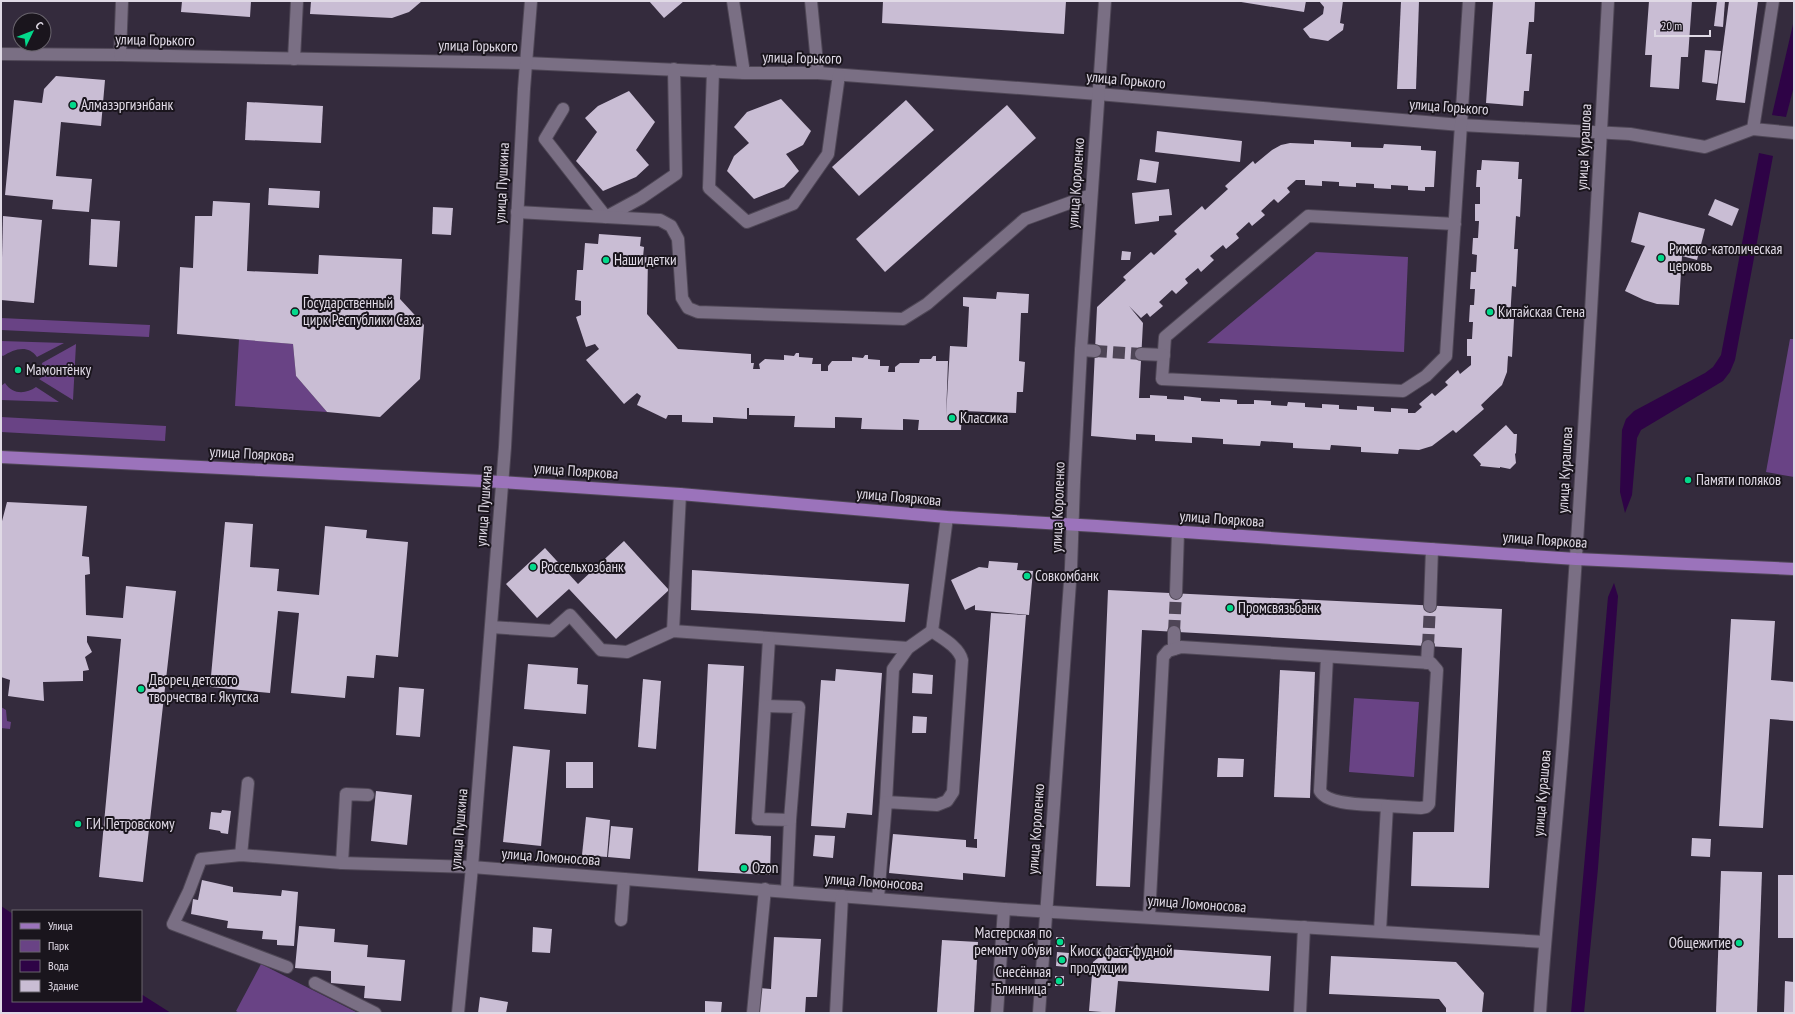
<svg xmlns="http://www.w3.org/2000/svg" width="1795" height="1014" font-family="'PT Sans Narrow',sans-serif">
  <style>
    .green { fill: #694385 }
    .water { fill: #2e0346 }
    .building { fill: #c9bdd4 }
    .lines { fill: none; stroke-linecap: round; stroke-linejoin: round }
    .minor-tunnel { stroke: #4e4556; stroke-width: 12; stroke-dasharray: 12 6; stroke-linecap: butt }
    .minor-casing { stroke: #4f4756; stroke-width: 14 }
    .major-casing { stroke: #4f4756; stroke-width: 14 }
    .minor { stroke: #7a6f84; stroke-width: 12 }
    .major { stroke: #9b73bb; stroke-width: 12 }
    .poi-dot { fill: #03d98b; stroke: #1a151d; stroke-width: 1.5 }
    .labels { text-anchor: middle; stroke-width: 4; stroke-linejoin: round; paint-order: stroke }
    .street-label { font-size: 15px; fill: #e0dae6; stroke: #1a151d }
    .poi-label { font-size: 15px; fill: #e0dae6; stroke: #1a151d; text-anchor: start }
  </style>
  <rect width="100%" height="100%" fill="#342b3d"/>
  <g class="green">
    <path d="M 1316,252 L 1408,257 L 1404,352 L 1207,343 Z"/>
    <path d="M 1,318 L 150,325 L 149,337 L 1,330 Z"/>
    <path d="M 239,339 L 293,344 L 296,376 L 327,412 L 235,406 Z"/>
    <path d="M 1790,339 L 1794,339 L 1794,477 L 1766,472 Z"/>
    <path d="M 1,341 L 64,343 L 37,357 C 28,344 14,349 3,356 L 1,355 Z"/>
    <path d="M 76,344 L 73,400 L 39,379 L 44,376 L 42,363 Z"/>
    <path d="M 5,383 C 13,395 26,394 36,387 L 59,402 L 1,400 L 1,386 Z"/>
    <path d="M 1,417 L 166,426 L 165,441 L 1,432 Z"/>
    <path d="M 1354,698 L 1419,702 L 1414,777 L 1349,772 Z"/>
    <path d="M 1,707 L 6,710 L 7,721 L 11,722 L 10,729 L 1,728 Z"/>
    <path d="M 261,964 L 358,1013 L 239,1013 L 236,1011 Z"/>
  </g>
  <g class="water">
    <path d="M 1794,20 L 1794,86 L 1786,117 L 1772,115 Z"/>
    <path d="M 1759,153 L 1773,156 L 1735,360 L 1730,372 L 1723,381 L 1641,430 L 1637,438 L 1632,495 L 1625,513 L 1620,492 L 1622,430 L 1626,419 L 1634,411 L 1705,373 L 1713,367 L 1721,355 Z"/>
    <path d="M 1614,583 L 1618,596 L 1598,868 L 1584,1013 L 1571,1013 L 1608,597 Z"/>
    <path d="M 1,906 L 13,914 L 13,1001 L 141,1001 L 141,994 L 171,1013 L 1,1013 Z"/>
  </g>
  <g class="building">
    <path d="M 182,1 L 251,1 L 250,17 L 181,12 Z"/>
    <path d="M 311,1 L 422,1 L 409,12 L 392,18 L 310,14 Z"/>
    <path d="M 649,1 L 684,1 L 664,18 Z"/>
    <path d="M 883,1 L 1066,1 L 1064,34 L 1001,30 L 1002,21 L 1001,30 L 882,23 Z"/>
    <path d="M 1235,1 L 1306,1 L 1304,12 Z"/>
    <path d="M 1319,1 L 1343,1 L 1340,23 L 1344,24 L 1343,30 L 1328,41 L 1310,38 L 1303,29 L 1323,14 L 1324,7 Z"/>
    <path d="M 1401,1 L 1419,1 L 1416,89 L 1397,89 Z"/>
    <path d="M 1493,1 L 1535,1 L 1534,22 L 1529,22 L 1526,54 L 1532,54 L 1529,91 L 1524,91 L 1523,106 L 1486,103 Z"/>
    <path d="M 1649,1 L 1692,1 L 1688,57 L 1681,57 L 1679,89 L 1650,87 L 1652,55 L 1645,55 Z"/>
    <path d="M 1717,1 L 1725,1 L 1723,27 L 1714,26 Z"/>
    <path d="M 1729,1 L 1758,1 L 1745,103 L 1716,100 Z"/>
    <path d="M 1705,50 L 1721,51 L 1717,84 L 1702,82 Z"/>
    <path d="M 56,76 L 105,80 L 101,126 L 61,122 L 56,176 L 92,179 L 89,212 L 52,209 L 53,200 L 5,195 L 14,100 L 42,103 L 44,89 Z"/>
    <path d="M 629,91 L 655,122 L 636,150 L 649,165 L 636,177 L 603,191 L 576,161 L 597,132 L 585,118 L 598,106 Z"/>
    <path d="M 781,99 L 811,131 L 803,145 L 786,154 L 799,171 L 784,187 L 754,199 L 727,171 L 734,156 L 749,143 L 734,127 L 747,112 Z"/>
    <path d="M 906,100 L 934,130 L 859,196 L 832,167 Z"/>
    <path d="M 247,102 L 323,106 L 321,143 L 245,140 Z"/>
    <path d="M 1007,105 L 1036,138 L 885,272 L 856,239 Z"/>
    <path d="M 1157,131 L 1242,141 L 1240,162 L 1155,152 Z"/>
    <path d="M 1314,140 L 1351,142 L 1351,147 L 1383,148 L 1384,144 L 1421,146 L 1421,150 L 1436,151 L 1434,187 L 1425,187 L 1425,191 L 1408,190 L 1408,186 L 1391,185 L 1391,189 L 1374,188 L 1374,184 L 1356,183 L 1356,187 L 1339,186 L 1339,182 L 1322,181 L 1322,186 L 1305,185 L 1305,180 L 1296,180 L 1287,188 L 1290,192 L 1278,203 L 1274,199 L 1261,211 L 1265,215 L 1252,226 L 1249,222 L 1236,234 L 1239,238 L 1226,249 L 1223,245 L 1210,256 L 1214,260 L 1201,272 L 1198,268 L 1185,279 L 1188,283 L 1176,294 L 1172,290 L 1159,302 L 1163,306 L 1150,317 L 1147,313 L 1141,318 L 1129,306 L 1143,323 L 1139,398 L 1150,398 L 1150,395 L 1167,396 L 1167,399 L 1184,400 L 1184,396 L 1201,398 L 1201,401 L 1220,402 L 1220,399 L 1237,400 L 1237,404 L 1254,404 L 1254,400 L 1271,401 L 1271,405 L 1287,406 L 1288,402 L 1305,403 L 1305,407 L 1322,408 L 1322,404 L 1339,405 L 1339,409 L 1357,410 L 1357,406 L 1374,407 L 1374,411 L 1391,412 L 1391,408 L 1408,409 L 1408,413 L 1415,413 L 1422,407 L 1419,404 L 1432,393 L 1435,396 L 1448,385 L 1445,382 L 1458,370 L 1460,374 L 1471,365 L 1471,356 L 1467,356 L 1467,339 L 1472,339 L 1473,322 L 1469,322 L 1470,305 L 1474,305 L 1475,289 L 1470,289 L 1471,272 L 1476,272 L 1477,255 L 1472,254 L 1473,238 L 1478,238 L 1479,221 L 1475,221 L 1475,204 L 1480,204 L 1480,187 L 1476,187 L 1477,170 L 1481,170 L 1482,160 L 1519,162 L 1518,179 L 1522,179 L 1520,217 L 1516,216 L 1514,249 L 1518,249 L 1516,287 L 1512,286 L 1510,319 L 1514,319 L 1512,357 L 1508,356 L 1507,372 L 1502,385 L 1481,405 L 1484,409 L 1456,433 L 1453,430 L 1432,446 L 1419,450 L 1399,449 L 1398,454 L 1361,452 L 1361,447 L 1331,445 L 1330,450 L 1293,448 L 1293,443 L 1261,441 L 1260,446 L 1223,444 L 1223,439 L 1192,437 L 1192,443 L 1155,441 L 1155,435 L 1136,434 L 1136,440 L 1091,436 L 1097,307 L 1126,280 L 1123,277 L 1151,252 L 1154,255 L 1177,234 L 1174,231 L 1202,206 L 1205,210 L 1228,189 L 1225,186 L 1253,161 L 1255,164 L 1272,150 L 1281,145 L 1290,143 L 1314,144 Z"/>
    <path d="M 1140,159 L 1159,162 L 1156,183 L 1137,180 Z"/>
    <path d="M 269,188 L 320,191 L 319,208 L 268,205 Z"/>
    <path d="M 1169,189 L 1172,215 L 1159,216 L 1159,221 L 1135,224 L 1132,193 Z"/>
    <path d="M 1715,199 L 1739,209 L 1732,226 L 1708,215 Z"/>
    <path d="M 213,201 L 250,203 L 247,271 L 318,274 L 319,255 L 402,259 L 400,299 L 424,325 L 420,379 L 380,417 L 327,412 L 296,376 L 293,344 L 177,334 L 180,267 L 193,268 L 195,216 L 212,216 Z"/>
    <path d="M 433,207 L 453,208 L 451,235 L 432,234 Z"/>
    <path d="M 1639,212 L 1705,229 L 1697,260 L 1682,256 L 1679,305 L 1657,304 L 1644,300 L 1625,291 L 1645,246 L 1631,242 Z"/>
    <path d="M 3,216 L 42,220 L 34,303 L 1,300 Z"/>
    <path d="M 91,219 L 120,221 L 117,267 L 89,265 Z"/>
    <path d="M 599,234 L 641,237 L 640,246 L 644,247 L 643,257 L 648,257 L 647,314 L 678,349 L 751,354 L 751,363 L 754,363 L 753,369 L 760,369 L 759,364 L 765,359 L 784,360 L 784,355 L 794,356 L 796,353 L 799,353 L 799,357 L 813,358 L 812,364 L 821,364 L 821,371 L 828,371 L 828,366 L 832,361 L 852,361 L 852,357 L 863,358 L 865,355 L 868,355 L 868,359 L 880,360 L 880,366 L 889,366 L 888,372 L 895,372 L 895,367 L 900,363 L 919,363 L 920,359 L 931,359 L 933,356 L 936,356 L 936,361 L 948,361 L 946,417 L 950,346 L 967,347 L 969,307 L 963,306 L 963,297 L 996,299 L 997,292 L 1029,294 L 1028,313 L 1021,313 L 1019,361 L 1025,362 L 1023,392 L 1017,392 L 1016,413 L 962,411 L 961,430 L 918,430 L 919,420 L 903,419 L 903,430 L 861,429 L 862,418 L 835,417 L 835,428 L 794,427 L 795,416 L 749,415 L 749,408 L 747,408 L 747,419 L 713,417 L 713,423 L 682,422 L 682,415 L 668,415 L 666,419 L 637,405 L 641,396 L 637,393 L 624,404 L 586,360 L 599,349 L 595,344 L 586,347 L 576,317 L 581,315 L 581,301 L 575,300 L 577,270 L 583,270 L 585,243 L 598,244 Z"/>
    <path d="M 1122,251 L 1131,252 L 1130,260 L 1121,260 Z"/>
    <path d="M 1506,425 L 1514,434 L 1517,434 L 1516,453 L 1515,454 L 1516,463 L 1510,469 L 1500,467 L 1500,468 L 1480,466 L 1481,464 L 1473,455 Z"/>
    <path d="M 7,502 L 87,506 L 82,556 L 89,557 L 90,574 L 85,575 L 86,615 L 123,618 L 126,586 L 176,591 L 143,882 L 99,877 L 121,639 L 87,636 L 87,642 L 92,652 L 85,657 L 89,670 L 83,671 L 83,681 L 43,682 L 44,701 L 8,696 L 10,680 L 1,677 L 1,525 Z"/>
    <path d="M 225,522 L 253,524 L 250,567 L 279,569 L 277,591 L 319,595 L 325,526 L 367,530 L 366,538 L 408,542 L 398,657 L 376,655 L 374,678 L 347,676 L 345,698 L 291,693 L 299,613 L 278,611 L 270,693 L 210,687 Z"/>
    <path d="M 624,541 L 669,590 L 616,639 L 569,589 L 537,618 L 506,584 L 545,548 L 578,584 Z"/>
    <path d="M 989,561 L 1018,563 L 1017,570 L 1033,571 L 1029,615 L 975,610 L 975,605 L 965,610 L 951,580 L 979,567 L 988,568 Z"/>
    <path d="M 692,570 L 909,584 L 905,622 L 691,610 Z"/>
    <path d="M 1108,590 L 1502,609 L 1489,888 L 1411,886 L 1413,832 L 1454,832 L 1462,648 L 1142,630 L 1130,887 L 1096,886 Z"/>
    <path d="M 991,613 L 1026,615 L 1005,877 L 963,873 L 963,880 L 889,873 L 893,834 L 966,840 L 966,847 L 977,848 L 977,839 L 974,839 Z"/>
    <path d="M 1731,619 L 1775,621 L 1771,680 L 1794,682 L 1794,721 L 1770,719 L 1763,828 L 1719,826 Z"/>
    <path d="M 528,664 L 578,668 L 577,684 L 588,685 L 586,714 L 524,709 Z"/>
    <path d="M 708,664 L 744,666 L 735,834 L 771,836 L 770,875 L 698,871 Z"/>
    <path d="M 836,669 L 882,673 L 872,815 L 847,813 L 845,828 L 811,826 L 821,680 L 835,681 Z"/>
    <path d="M 1280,670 L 1315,672 L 1310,798 L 1274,797 Z"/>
    <path d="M 913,673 L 933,675 L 932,694 L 912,693 Z"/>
    <path d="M 643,679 L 661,681 L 656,749 L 638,747 Z"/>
    <path d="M 399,687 L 424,689 L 420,737 L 396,735 Z"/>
    <path d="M 913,716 L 927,717 L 926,733 L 912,733 Z"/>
    <path d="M 513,746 L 550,750 L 541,846 L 503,842 Z"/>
    <path d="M 1218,758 L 1244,759 L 1243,777 L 1217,777 Z"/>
    <rect x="566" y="762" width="27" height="26"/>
    <path d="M 376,791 L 412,795 L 407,845 L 371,841 Z"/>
    <path d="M 222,810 L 231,811 L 228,834 L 221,833 L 220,831 L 209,829 L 211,812 L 221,813 Z"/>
    <path d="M 586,817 L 610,820 L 607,857 L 582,855 Z"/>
    <path d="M 611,826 L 633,828 L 630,859 L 608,857 Z"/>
    <path d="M 815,835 L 835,836 L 833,858 L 813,856 Z"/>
    <path d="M 1692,838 L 1711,839 L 1710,857 L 1691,856 Z"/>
    <path d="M 1721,871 L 1762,872 L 1757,1013 L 1716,1013 Z"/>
    <rect x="1778" y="875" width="16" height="63"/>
    <path d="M 202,880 L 233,887 L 233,892 L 281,896 L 282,890 L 298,892 L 294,946 L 277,945 L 277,940 L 262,939 L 263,931 L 227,928 L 228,921 L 191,914 L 193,899 L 198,900 Z"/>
    <path d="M 299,926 L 335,929 L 334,942 L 368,945 L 367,957 L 405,960 L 401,1001 L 364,998 L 365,986 L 331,983 L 331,971 L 295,968 Z"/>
    <path d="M 533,927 L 552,929 L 550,953 L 532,952 Z"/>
    <path d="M 774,937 L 821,939 L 817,997 L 806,997 L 805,1013 L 758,1013 L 760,988 L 771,989 Z"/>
    <path d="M 1056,937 L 1064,937 L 1065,947 L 1056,947 Z"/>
    <path d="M 942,940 L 978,942 L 974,1013 L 937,1013 Z"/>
    <path d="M 1121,946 L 1271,956 L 1269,991 L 1118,981 L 1115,1013 L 1089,1011 L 1093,962 L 1103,954 Z"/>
    <path d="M 1057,952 L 1069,953 L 1067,967 L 1056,966 Z"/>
    <path d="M 1331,956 L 1456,962 L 1484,993 L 1482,1013 L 1446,1013 L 1446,1008 L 1439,999 L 1329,994 Z"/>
    <rect x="1055" y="976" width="9" height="10"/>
    <path d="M 1785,981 L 1794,982 L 1794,1013 L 1784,1012 Z"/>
    <path d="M 480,997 L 508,1002 L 506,1013 L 478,1013 Z"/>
    <path d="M 705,1001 L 722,1002 L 721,1013 L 705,1013 Z"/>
  </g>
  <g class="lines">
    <g class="minor-tunnel">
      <path d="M 1095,351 L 1141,354"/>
      <path d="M 1174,632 L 1176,593"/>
      <path d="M 1428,646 L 1430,606"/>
    </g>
    <defs>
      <g id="minor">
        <path d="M 733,1 L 744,73"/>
        <path d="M 811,1 L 818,73"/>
        <path d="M 1,54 L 120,55 L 526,63 L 744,73 L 818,73 L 1098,94 L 1461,125 L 1630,134 L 1705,147 L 1753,129 L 1794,133"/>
        <path d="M 120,55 L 122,1"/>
        <path d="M 294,59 L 297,1"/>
        <path d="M 713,71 L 709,188 L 747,222 L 793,204 L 828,154 L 839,75"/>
        <path d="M 563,109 L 545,139 L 606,217 L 641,198 L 676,174 L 674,69"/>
        <path d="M 1753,129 L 1773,1"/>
        <path d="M 517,212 L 660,220 L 671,226 L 678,239 L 682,298 L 688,308 L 698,312 L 903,319 L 927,304 L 1025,219 L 1091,195"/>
        <path d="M 1455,224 L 1308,216 L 1165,337 L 1162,379 L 1403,391 L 1426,376 L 1446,356 L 1469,1"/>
        <path d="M 1081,350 L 1095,351"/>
        <path d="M 1141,354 L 1164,355"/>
        <path d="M 1176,593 L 1178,532"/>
        <path d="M 1430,606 L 1432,549"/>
        <path d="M 491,627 L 552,631 L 570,615 L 601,650 L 627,652 L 673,631 L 908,648"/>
        <path d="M 673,631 L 680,494"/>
        <path d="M 769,639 L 758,819 L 790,820 L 787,891"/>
        <path d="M 1174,649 L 1174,632"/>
        <path d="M 1327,657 L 1320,791 C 1328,806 1371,804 1387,806 L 1380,931"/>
        <path d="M 1427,663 L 1428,646"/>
        <path d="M 765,706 L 799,707 L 790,820"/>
        <path d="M 886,802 L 893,669 L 908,648 L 932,631"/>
        <path d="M 241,855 L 248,783"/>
        <path d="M 342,863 L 346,794 L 368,795"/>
        <path d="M 878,898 L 886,802 L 937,805 L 947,801 L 953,792 L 962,660 C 959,647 942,638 932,631 L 947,517"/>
        <path d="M 1149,917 L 1163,657 L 1168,651 L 1181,647 L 1431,663 L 1437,670 L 1429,804 L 1426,807 L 1421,808 L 1387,806"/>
        <path d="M 621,920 L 624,879"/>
        <path d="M 287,967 L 173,924 L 189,891 L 201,859 L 241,855 L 342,863 L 472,867 L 1004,909 L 1545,942"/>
        <path d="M 315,983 L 375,1013"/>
        <path d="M 458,1013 L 472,867 L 505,447 L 524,89 L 531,1"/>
        <path d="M 753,1013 L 765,889"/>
        <path d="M 836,1013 L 842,896"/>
        <path d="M 997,1013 L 1004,909"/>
        <path d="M 1039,1013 L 1071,568 L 1074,482 L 1081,350 L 1105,1"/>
        <path d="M 1300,1013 L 1304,927"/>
        <path d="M 1540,1013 C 1546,918 1557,824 1564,729 C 1582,486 1595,244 1608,1"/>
      </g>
      <path id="major" d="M 1,457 L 502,482 L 680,494 L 947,517 L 1097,526 L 1576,559 L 1794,569"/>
    </defs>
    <use href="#minor" class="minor-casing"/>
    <use href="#major" class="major-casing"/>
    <use href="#minor" class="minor"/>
    <use href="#major" class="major"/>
  </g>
  <g class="poi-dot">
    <circle cx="73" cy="105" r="4"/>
    <circle cx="1661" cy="258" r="4"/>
    <circle cx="606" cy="260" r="4"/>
    <circle cx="295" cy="312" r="4"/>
    <circle cx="1490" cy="312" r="4"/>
    <circle cx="18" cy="370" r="4"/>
    <circle cx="952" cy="418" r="4"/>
    <circle cx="1688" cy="480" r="4"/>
    <circle cx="533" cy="567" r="4"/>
    <circle cx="1027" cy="576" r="4"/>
    <circle cx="1230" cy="608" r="4"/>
    <circle cx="141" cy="689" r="4"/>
    <circle cx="78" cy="824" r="4"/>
    <circle cx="744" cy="868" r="4"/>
    <circle cx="1060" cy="942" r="4"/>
    <circle cx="1739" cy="943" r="4"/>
    <circle cx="1062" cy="960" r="4"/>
    <circle cx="1059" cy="981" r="4"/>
  </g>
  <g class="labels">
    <g class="street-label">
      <text transform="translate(155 40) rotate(1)" y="5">улица Горького</text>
      <text transform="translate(478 46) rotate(1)" y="5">улица Горького</text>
      <text transform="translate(802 58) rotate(1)" y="5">улица Горького</text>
      <text transform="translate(1126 80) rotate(5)" y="5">улица Горького</text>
      <text transform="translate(1449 107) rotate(4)" y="5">улица Горького</text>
      <text transform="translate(1584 147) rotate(-87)" y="5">улица Курашова</text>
      <text transform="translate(502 183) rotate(-87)" y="5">улица Пушкина</text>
      <text transform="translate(1076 183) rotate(-86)" y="5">улица Короленко</text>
      <text transform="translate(252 454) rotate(3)" y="5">улица Пояркова</text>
      <text transform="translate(1565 470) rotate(-87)" y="5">улица Курашова</text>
      <text transform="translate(576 471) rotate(4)" y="5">улица Пояркова</text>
      <text transform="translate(899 497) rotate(5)" y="5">улица Пояркова</text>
      <text transform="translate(484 506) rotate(-86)" y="5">улица Пушкина</text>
      <text transform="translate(1058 507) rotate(-88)" y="5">улица Короленко</text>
      <text transform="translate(1222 519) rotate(4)" y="5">улица Пояркова</text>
      <text transform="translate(1545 540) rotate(4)" y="5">улица Пояркова</text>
      <text transform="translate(1542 793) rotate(-85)" y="5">улица Курашова</text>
      <text transform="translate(459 829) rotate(-85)" y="5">улица Пушкина</text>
      <text transform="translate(1036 829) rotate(-86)" y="5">улица Короленко</text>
      <text transform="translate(551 857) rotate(4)" y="5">улица Ломоносова</text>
      <text transform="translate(874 882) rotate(4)" y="5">улица Ломоносова</text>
      <text transform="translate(1197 904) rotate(4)" y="5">улица Ломоносова</text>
    </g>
    <g class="poi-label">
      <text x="81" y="110">Алмазэргиэнбанк</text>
      <text x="1669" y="254">Римско-католическая<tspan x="1669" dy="17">церковь</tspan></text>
      <text x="614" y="265">Наши детки</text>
      <text x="303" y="308">Государственный<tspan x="303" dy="17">цирк Республики Саха</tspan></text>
      <text x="1498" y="317">Китайская Стена</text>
      <text x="26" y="375">Мамонтёнку</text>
      <text x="960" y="423">Классика</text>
      <text x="1696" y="485">Памяти поляков</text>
      <text x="541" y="572">Россельхозбанк</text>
      <text x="1035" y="581">Совкомбанк</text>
      <text x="1238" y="613">Промсвязьбанк</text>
      <text x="149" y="685">Дворец детского<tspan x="149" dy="17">творчества г. Якутска</tspan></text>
      <text x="86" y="829">Г.И. Петровскому</text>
      <text x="752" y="873">Ozon</text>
      <text x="1052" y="938" text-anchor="end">Мастерская по<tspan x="1052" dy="17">ремонту обуви</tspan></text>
      <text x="1731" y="948" text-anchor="end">Общежитие</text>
      <text x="1070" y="956">Киоск фаст-фудной<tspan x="1070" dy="17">продукции</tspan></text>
      <text x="1051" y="977" text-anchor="end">Снесённая<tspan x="1051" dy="17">"Блинница"</tspan></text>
    </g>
  </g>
  <rect width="1795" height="1014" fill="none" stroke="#e0dae6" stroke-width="4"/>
  <rect x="12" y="910" width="130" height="92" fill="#1a151d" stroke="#69646d"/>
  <rect x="20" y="923" width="20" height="6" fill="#9b73bb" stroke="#69646d"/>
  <text x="48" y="930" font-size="12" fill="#e0dae6">Улица</text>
  <rect x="20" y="940" width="20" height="12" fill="#694385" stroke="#69646d"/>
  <text x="48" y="950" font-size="12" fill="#e0dae6">Парк</text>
  <rect x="20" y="960" width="20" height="12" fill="#2e0346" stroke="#69646d"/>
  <text x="48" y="970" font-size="12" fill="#e0dae6">Вода</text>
  <rect x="20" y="980" width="20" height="12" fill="#c9bdd4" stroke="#69646d"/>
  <text x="48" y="990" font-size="12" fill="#e0dae6">Здание</text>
  <g transform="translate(32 32) rotate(47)"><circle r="19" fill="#1a151d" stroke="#69646d"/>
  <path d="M0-3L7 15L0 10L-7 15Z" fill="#03d98b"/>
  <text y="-6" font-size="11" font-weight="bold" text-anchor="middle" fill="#e0dae6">С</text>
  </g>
  <path d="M1655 30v6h55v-6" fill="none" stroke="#e0dae6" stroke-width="2"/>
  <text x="1661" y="30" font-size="12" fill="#e0dae6" stroke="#1a151d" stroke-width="3" paint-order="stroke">20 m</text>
</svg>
